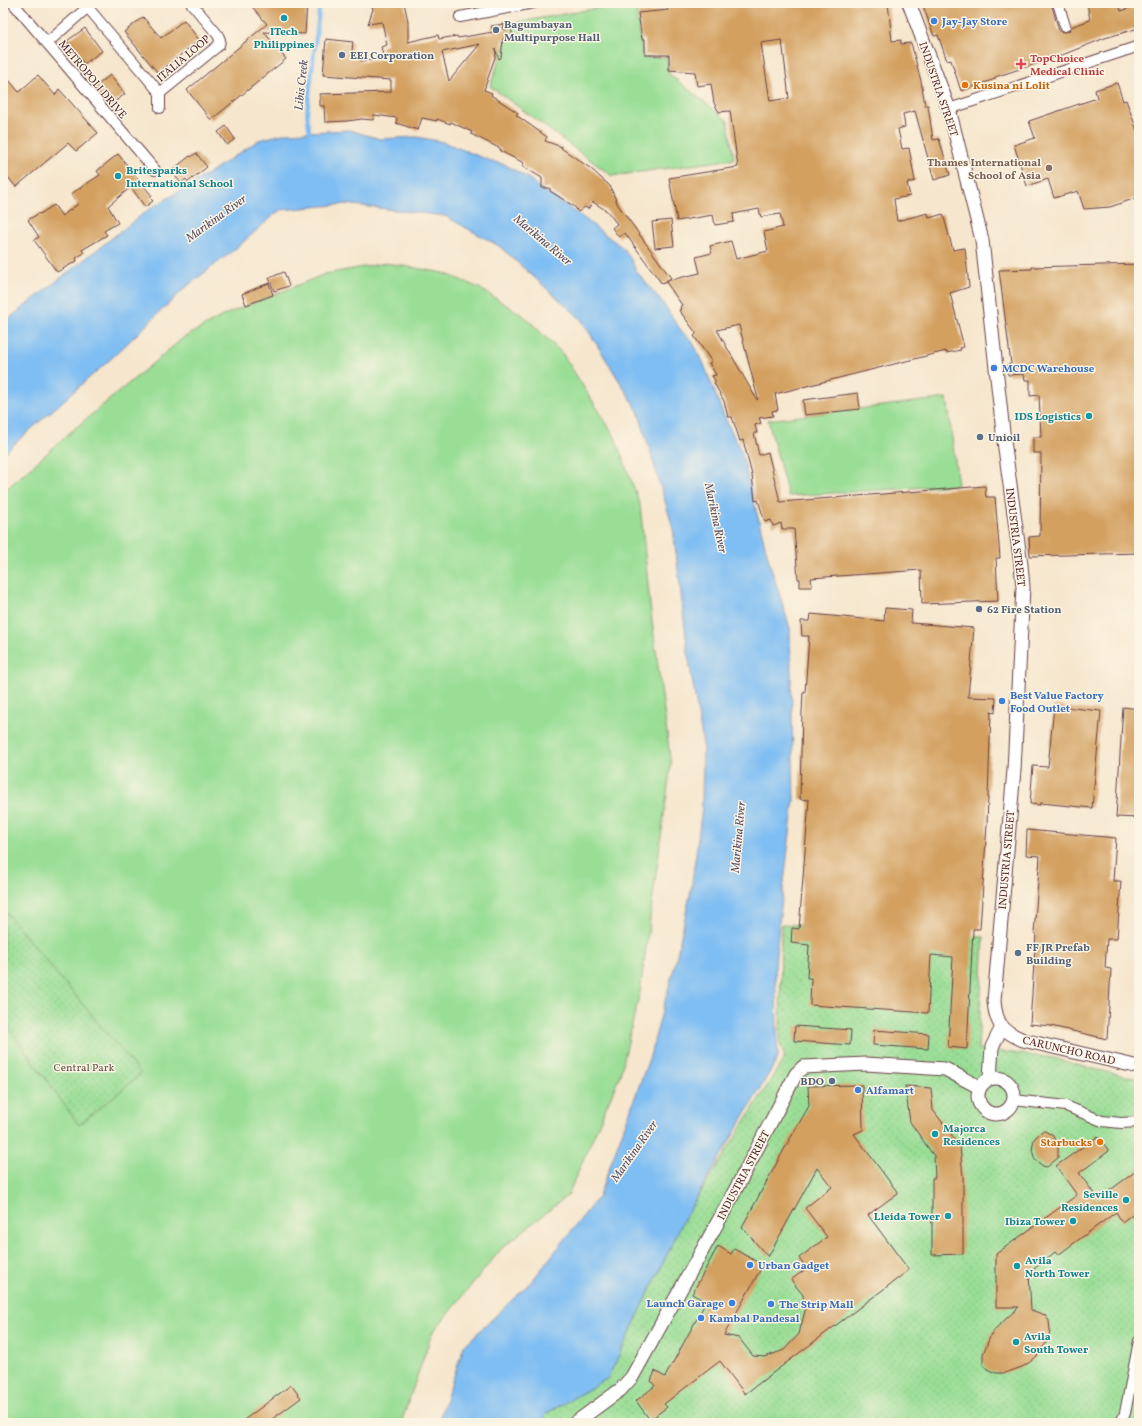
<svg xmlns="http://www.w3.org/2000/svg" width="1142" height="1426" font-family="Vollkorn,serif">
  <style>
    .green { fill: #9ade96; stroke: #727e60 }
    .park { fill: url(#park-dots); stroke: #727e60 }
    .water { fill: #7fbef3; stroke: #646e8f }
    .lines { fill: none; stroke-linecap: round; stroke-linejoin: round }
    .stream { stroke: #7fbef3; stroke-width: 4 }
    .building { fill: #d3a060; fill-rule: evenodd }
    .minor-casing { stroke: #643d43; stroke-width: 12 }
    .tertiary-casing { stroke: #643d43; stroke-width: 15 }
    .minor { stroke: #fff; stroke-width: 10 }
    .tertiary { stroke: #fff; stroke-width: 13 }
    .culture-dot { fill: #0f9aa8; stroke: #fcf5e5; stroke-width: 1.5 }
    .shop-dot { fill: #3f7fe0; stroke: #fcf5e5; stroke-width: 1.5 }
    .service-dot { fill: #5c6f8a; stroke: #fcf5e5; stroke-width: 1.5 }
    .health-dot { fill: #e0444e; stroke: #fcf5e5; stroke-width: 1.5 }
    .food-dot { fill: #e8710a; stroke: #fcf5e5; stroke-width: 1.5 }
    .education-dot { fill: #8d6e63; stroke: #fcf5e5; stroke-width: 1.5 }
    .labels { text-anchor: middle; stroke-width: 3; stroke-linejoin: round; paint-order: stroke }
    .shop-label { font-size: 11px; font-weight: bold; fill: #366cbe; stroke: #fcf5e5; text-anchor: start }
    .service-label { font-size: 11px; font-weight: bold; fill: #4e5e75; stroke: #fcf5e5; text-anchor: start }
    .culture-label { font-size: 11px; font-weight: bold; fill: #0d838f; stroke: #fcf5e5; text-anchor: start }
    .street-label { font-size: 11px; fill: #4a1f2b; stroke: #fcf5e5 }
    .health-label { font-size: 11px; font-weight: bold; fill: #be3a42; stroke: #fcf5e5; text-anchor: start }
    .food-label { font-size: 11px; font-weight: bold; fill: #c56008; stroke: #fcf5e5; text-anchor: start }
    .education-label { font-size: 11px; font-weight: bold; fill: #785e54; stroke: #fcf5e5; text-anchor: end }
    .park-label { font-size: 11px; fill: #5e4f46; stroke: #fcf5e5 }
    .water-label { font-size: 12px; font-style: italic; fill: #5a4f67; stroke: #fcf5e5 }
  </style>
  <defs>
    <pattern id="park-dots" width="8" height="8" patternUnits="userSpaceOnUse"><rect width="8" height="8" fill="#9ade96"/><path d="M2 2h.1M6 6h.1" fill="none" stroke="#86be81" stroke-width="1.8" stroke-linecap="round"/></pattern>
  </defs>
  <rect width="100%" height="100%" fill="#fcf5e5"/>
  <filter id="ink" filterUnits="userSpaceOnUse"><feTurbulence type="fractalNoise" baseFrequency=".025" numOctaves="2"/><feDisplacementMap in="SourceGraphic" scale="8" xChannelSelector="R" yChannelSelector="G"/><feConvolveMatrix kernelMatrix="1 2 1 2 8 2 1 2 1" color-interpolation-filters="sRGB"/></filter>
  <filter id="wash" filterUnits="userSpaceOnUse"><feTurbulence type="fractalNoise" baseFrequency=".012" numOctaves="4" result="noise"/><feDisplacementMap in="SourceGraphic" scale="16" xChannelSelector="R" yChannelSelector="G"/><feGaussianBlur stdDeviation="0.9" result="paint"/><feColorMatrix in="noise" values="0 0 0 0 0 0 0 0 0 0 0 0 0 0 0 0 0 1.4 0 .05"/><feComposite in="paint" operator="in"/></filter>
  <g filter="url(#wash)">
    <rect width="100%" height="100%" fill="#f6e6cd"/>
    <g class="green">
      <path d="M 626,3 L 635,3 L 643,58 L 667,57 L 669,74 L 728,121 L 734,159 L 612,176 L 490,86 L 508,35 L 508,24 Z"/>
      <path d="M 386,263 L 444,273 L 479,288 L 524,316 L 562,353 L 614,435 L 640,504 L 650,605 L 671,764 L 640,992 L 620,1075 L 568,1195 L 502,1248 L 432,1333 L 401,1423 L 3,1423 L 3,650 L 5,648 L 3,646 L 3,492 L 73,430 L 183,338 L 224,315 L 325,274 Z"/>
      <path d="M 947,398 L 958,485 L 788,496 L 768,420 Z"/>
    </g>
    <g class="park">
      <path d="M 3,909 L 141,1074 L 79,1125 L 3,1020 Z"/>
      <path d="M 781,924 L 984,937 L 978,1049 L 1055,1058 L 1077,1065 L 1139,1079 L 1139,1423 L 540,1423 L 547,1413 L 608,1378 L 684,1219 L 785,1057 L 780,1044 Z"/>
    </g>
    <path class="water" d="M 349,130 L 380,139 L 417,137 L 443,142 L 491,161 L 506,165 L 531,180 L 538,187 L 573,210 L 623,248 L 631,259 L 636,271 L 663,303 L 682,332 L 692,341 L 703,362 L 723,414 L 741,451 L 769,561 L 790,628 L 794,800 L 779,923 L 775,966 L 778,1058 L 684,1219 L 608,1378 L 547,1413 L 540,1423 L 438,1423 L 464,1346 L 532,1281 L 599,1196 L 650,1056 L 675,964 L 691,890 L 702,808 L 703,744 L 689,661 L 673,528 L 638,411 L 581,319 L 499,246 L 445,216 L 345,204 L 280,210 L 235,249 L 186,287 L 114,356 L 3,454 L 3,323 L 148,210 L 206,175 L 259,140 L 287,133 Z"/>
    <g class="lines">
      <path class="stream" d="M 310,136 L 307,113 L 320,3"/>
    </g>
    <g id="blocks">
      <g class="building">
        <path d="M 249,3 L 307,3 L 305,34 L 264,32 L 286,59 L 211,120 L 187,90 L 267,24 Z"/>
        <path d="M 371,3 L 404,3 L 408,21 L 408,42 L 438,35 L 439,39 L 457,36 L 458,38 L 493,32 L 491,26 L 504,24 L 503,30 L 511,28 L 513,37 L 503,39 L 501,58 L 499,59 L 495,49 L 496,54 L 484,90 L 492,93 L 491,95 L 518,113 L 516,115 L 547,137 L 545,141 L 562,147 L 561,148 L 590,168 L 610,186 L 618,205 L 671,278 L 666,281 L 700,273 L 696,257 L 712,253 L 710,246 L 731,241 L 736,259 L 768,251 L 764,232 L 783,227 L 780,214 L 761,217 L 759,209 L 733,214 L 734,222 L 715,225 L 713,215 L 677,221 L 669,178 L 738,167 L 730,111 L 719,112 L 714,103 L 711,84 L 697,86 L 695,72 L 669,70 L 669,55 L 645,55 L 645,39 L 642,39 L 638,13 L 668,10 L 667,7 L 680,4 L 679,3 L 888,3 L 892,41 L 901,40 L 901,44 L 911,43 L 921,81 L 925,105 L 928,105 L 933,140 L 939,139 L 950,175 L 934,180 L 915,111 L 903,114 L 905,127 L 898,129 L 902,149 L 909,148 L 915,181 L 907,183 L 910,196 L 894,199 L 897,221 L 928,213 L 929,218 L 943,214 L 953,250 L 965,248 L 969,287 L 950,293 L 964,347 L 960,348 L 961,350 L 946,353 L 946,351 L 775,394 L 778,410 L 772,411 L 773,416 L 759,418 L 761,423 L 755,425 L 757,433 L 754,433 L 759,455 L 768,452 L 780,502 L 985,486 L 986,497 L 995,497 L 1000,558 L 996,558 L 998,601 L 922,604 L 921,570 L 811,578 L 812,587 L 800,587 L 800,579 L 798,579 L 794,529 L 782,529 L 781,523 L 773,526 L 771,520 L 765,522 L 758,500 L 755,501 L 752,475 L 743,440 L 740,441 L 732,417 L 728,417 L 724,401 L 714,383 L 716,382 L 712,376 L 716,375 L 709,363 L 712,362 L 694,336 L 696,334 L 696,333 L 679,310 L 681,309 L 680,307 L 682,305 L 677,298 L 666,282 L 662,284 L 625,233 L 619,237 L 612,228 L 617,224 L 607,211 L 593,202 L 588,209 L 585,207 L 578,212 L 575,207 L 550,191 L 550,188 L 542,188 L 542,178 L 522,166 L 524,163 L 500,151 L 501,149 L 471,134 L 472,132 L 451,122 L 450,124 L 437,119 L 437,121 L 422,118 L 418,130 L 396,123 L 397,118 L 374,115 L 373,120 L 362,119 L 347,121 L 325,122 L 324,106 L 320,106 L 320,94 L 391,92 L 391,80 L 323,75 L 326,39 L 353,42 L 352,51 L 361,61 L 384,59 L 381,47 L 387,45 L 382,22 L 368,24 L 373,9 ZM 782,40 L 789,98 L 770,101 L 761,43 ZM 480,44 L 449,81 L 442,52 ZM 739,325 L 758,399 L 757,400 L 717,330 Z"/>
        <path d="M 922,3 L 1051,3 L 1059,31 L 1064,32 L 1069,31 L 1071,27 L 1090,20 L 1087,3 L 1119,3 L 1121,11 L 1139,5 L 1139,28 L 1105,38 L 1057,57 L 995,77 L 995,79 L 961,91 L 951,60 L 947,61 L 938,35 L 934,36 Z"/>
        <path d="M 143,17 L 161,38 L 184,20 L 199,40 L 158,73 L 124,32 Z"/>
        <path d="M 85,28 L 102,51 L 84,64 L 67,41 Z"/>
        <path d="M 3,73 L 19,92 L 38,75 L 55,95 L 59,89 L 98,133 L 76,151 L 68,143 L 16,187 L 3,171 Z"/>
        <path d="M 110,75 L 125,94 L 109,106 L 95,87 Z"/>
        <path d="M 1117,83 L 1123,101 L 1126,100 L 1139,136 L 1139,197 L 1110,207 L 1084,209 L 1078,191 L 1054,198 L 1048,179 L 1027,186 L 1014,145 L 1035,138 L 1029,121 L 1097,98 L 1095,90 Z"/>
        <path d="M 226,126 L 235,139 L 227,145 L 218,132 Z"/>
        <path d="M 196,153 L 207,167 L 188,182 L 186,179 L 181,183 L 171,171 L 190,156 L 191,157 Z"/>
        <path d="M 118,154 L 152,196 L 150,198 L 153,201 L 145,207 L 131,187 L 108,206 L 118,223 L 104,231 L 107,235 L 82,250 L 84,253 L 76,258 L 77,261 L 57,272 L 34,240 L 39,237 L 28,220 L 39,213 L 40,214 L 54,205 L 62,216 L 78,204 L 71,194 L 100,175 L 97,171 Z"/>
        <path d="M 671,220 L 674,246 L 655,248 L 652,222 Z"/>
        <path d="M 1139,264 L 1139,553 L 1030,556 L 1029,537 L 1040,536 L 1041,453 L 1033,453 L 1033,437 L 1041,437 L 1039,395 L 1030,396 L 1030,380 L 1025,380 L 1024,374 L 1008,375 L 1007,365 L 1011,364 L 999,270 L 1032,269 L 1032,267 Z"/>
        <path d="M 284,272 L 289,286 L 274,291 L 269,278 Z"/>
        <path d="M 269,283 L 273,295 L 246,305 L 242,294 Z"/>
        <path d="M 858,393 L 860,409 L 805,415 L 803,400 Z"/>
        <path d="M 885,608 L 912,610 L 911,623 L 974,628 L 968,697 L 996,698 L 995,713 L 991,712 L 987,825 L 980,929 L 973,929 L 967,1049 L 948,1047 L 953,957 L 931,955 L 928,1013 L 810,1005 L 811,978 L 807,978 L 809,945 L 791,943 L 792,928 L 799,929 L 809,800 L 800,799 L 802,712 L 803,692 L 805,692 L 809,636 L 802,636 L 801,621 L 810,621 L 811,614 L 884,621 Z"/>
        <path d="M 1054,706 L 1101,711 L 1092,808 L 1040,803 L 1040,805 L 1030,804 L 1033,766 L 1048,767 Z"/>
        <path d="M 1123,707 L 1139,709 L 1139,818 L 1116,817 Z"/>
        <path d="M 1027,830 L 1116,838 L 1113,881 L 1121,881 L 1117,939 L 1107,939 L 1105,968 L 1111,969 L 1107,1039 L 1051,1026 L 1030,1024 L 1036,933 L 1034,933 L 1040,856 L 1026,855 Z"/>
        <path d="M 795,1026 L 851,1030 L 850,1045 L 794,1041 Z"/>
        <path d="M 874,1030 L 929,1034 L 928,1049 L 873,1045 Z"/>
        <path d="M 862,1085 L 863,1130 L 854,1134 L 898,1193 L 868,1215 L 909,1270 L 745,1394 L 720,1361 L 664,1404 L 667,1407 L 650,1420 L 636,1401 L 655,1386 L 651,1381 L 655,1371 L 665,1377 L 706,1302 L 692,1294 L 718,1246 L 731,1254 L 734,1249 L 763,1265 L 724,1335 L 739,1338 L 753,1356 L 765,1357 L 784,1350 L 799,1334 L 805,1311 L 803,1295 L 791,1280 L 807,1268 L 799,1258 L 827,1237 L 805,1208 L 832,1187 L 817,1168 L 768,1257 L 742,1227 L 787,1144 L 809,1106 L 808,1086 Z"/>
        <path d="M 905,1086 L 931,1088 L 933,1110 L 960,1146 L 963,1177 L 963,1254 L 932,1255 L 932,1178 L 935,1178 L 934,1156 L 910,1122 Z"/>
        <path d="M 1042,1131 L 1045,1131 L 1053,1136 L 1058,1146 L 1058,1158 L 1047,1167 L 1043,1166 L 1035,1160 L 1032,1150 L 1034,1139 Z"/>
        <path d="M 1098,1136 L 1109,1151 L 1079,1173 L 1098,1199 L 1139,1169 L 1139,1209 L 1122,1222 L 1116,1212 L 1058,1255 L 1055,1252 L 1029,1273 L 1031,1310 L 1045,1315 L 1049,1321 L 1050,1330 L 1048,1340 L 1037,1356 L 1030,1362 L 1022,1367 L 1005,1373 L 996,1373 L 987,1369 L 983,1364 L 983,1354 L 990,1337 L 995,1329 L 1019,1307 L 996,1307 L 996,1254 L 1077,1195 L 1056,1166 Z"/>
        <path d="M 291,1385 L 301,1398 L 267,1423 L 240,1423 Z"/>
      </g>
    </g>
  </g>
  <g filter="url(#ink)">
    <use href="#blocks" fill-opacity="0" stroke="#643d43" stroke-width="1"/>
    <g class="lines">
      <defs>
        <g id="minor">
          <path d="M 13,3 L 155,170"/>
          <path d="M 84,3 L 160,93 L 219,45 L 220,40 L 218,35 L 191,3"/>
          <path d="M 1058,3 L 1065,26"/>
          <path d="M 460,17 L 534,3"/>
          <path d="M 47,43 L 88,7"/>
          <path d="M 160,108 L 160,93"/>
          <path d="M 949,109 L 1139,46"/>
          <path d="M 1014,1100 L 1066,1106 L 1102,1121 L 1121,1123 L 1139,1122"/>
          <path d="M 1121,1423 L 1125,1413 L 1139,1341"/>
        </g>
        <g id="tertiary">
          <path d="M 909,3 L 949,109 L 982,240 L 1004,441 L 1021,565 L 1023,587 L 1014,770 L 994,1001 C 996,1024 1002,1031 1023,1040 L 1139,1067"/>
          <circle cx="996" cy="1096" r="18"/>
          <path d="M 990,1078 L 992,1047 L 1002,1027"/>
          <path d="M 575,1423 L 620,1390 L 632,1377 L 729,1202 L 796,1074 L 803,1067 L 866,1064 L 945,1069 L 979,1087"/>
        </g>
      </defs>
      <use href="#minor" class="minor-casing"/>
      <use href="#tertiary" class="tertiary-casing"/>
      <use href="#minor" class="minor"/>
      <use href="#tertiary" class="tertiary"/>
    </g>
  </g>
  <g class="culture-dot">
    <circle cx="284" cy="18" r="4"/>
    <circle cx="118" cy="176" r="4"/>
    <circle cx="1089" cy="416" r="4"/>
    <circle cx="935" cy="1134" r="4"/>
    <circle cx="1126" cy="1200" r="4"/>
    <circle cx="948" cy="1216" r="4"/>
    <circle cx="1073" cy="1221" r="4"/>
    <circle cx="1017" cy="1266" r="4"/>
    <circle cx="1016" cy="1342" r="4"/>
  </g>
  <g class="shop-dot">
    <circle cx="934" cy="21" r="4"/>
    <circle cx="994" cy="368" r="4"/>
    <circle cx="1002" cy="701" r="4"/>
    <circle cx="858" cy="1090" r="4"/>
    <circle cx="750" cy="1265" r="4"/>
    <circle cx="732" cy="1303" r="4"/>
    <circle cx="771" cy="1304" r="4"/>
    <circle cx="701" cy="1318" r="4"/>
  </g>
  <g class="service-dot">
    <circle cx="496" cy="30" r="4"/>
    <circle cx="342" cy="55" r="4"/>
    <circle cx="980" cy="437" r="4"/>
    <circle cx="979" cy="609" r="4"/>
    <circle cx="1018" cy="953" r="4"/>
    <circle cx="832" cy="1081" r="4"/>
  </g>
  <path class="health-dot" d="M1019 58h4v4h4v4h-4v4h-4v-4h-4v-4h4z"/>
  <g class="food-dot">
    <circle cx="965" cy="85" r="4"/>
    <circle cx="1100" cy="1142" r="4"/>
  </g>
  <circle class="education-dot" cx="1049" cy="168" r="4"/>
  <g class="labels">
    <g class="shop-label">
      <text x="942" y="25">Jay-Jay Store</text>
      <text x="1002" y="372">MCDC Warehouse</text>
      <text x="1010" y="699">Best Value Factory<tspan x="1010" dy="13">Food Outlet</tspan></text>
      <text x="866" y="1094">Alfamart</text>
      <text x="758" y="1269">Urban Gadget</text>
      <text x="724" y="1307" text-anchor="end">Launch Garage</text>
      <text x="779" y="1308">The Strip Mall</text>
      <text x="709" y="1322">Kambal Pandesal</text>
    </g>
    <g class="service-label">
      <text x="504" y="28">Bagumbayan<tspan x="504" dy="13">Multipurpose Hall</tspan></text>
      <text x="350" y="59">EEI Corporation</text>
      <text x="988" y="441">Unioil</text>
      <text x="987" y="613">62 Fire Station</text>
      <text x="1026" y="951">FF JR Prefab<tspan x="1026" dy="13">Building</tspan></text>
      <text x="824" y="1085" text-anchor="end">BDO</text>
    </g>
    <g class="culture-label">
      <text x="284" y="35" text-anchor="middle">ITech<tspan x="284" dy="13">Philippines</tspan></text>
      <text x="126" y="174">Britesparks<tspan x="126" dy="13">International School</tspan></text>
      <text x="1081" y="420" text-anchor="end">IDS Logistics</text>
      <text x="943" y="1132">Majorca<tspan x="943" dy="13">Residences</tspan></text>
      <text x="1118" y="1198" text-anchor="end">Seville<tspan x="1118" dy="13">Residences</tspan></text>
      <text x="940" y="1220" text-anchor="end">Lleida Tower</text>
      <text x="1065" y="1225" text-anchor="end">Ibiza Tower</text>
      <text x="1025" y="1264">Avila<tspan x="1025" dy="13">North Tower</tspan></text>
      <text x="1024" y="1340">Avila<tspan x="1024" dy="13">South Tower</tspan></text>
    </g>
    <g class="street-label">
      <text transform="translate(183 58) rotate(-40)" y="4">ITALIA LOOP</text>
      <text transform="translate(93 79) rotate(50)" y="4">METROPOLI DRIVE</text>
      <text transform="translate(939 89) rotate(71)" y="4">INDUSTRIA STREET</text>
      <text transform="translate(1016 537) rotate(83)" y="4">INDUSTRIA STREET</text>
      <text transform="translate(1006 860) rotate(-85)" y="4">INDUSTRIA STREET</text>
      <text transform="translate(1069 1050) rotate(13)" y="4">CARUNCHO ROAD</text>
      <text transform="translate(743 1175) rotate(-62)" y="4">INDUSTRIA STREET</text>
    </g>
    <g class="health-label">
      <text x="1030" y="62">TopChoice<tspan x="1030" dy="13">Medical Clinic</tspan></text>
    </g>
    <g class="food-label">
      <text x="973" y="89">Kusina ni Lolit</text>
      <text x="1092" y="1146" text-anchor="end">Starbucks</text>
    </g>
    <g class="education-label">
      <text x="1041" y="166">Thames International<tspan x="1041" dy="13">School of Asia</tspan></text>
    </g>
    <g class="park-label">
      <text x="84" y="1071">Central Park</text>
    </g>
    <g class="water-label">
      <text transform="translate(301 85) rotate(-84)" y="4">Libis Creek</text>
      <text transform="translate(216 218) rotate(-36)" y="4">Marikina River</text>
      <text transform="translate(543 240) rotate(40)" y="4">Marikina River</text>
      <text transform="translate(716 518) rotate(78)" y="4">Marikina River</text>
      <text transform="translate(738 837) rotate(-85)" y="4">Marikina River</text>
      <text transform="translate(634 1151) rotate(-55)" y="4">Marikina River</text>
    </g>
  </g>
  <rect width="1142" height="1426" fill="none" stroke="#fcf5e5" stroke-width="16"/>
</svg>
